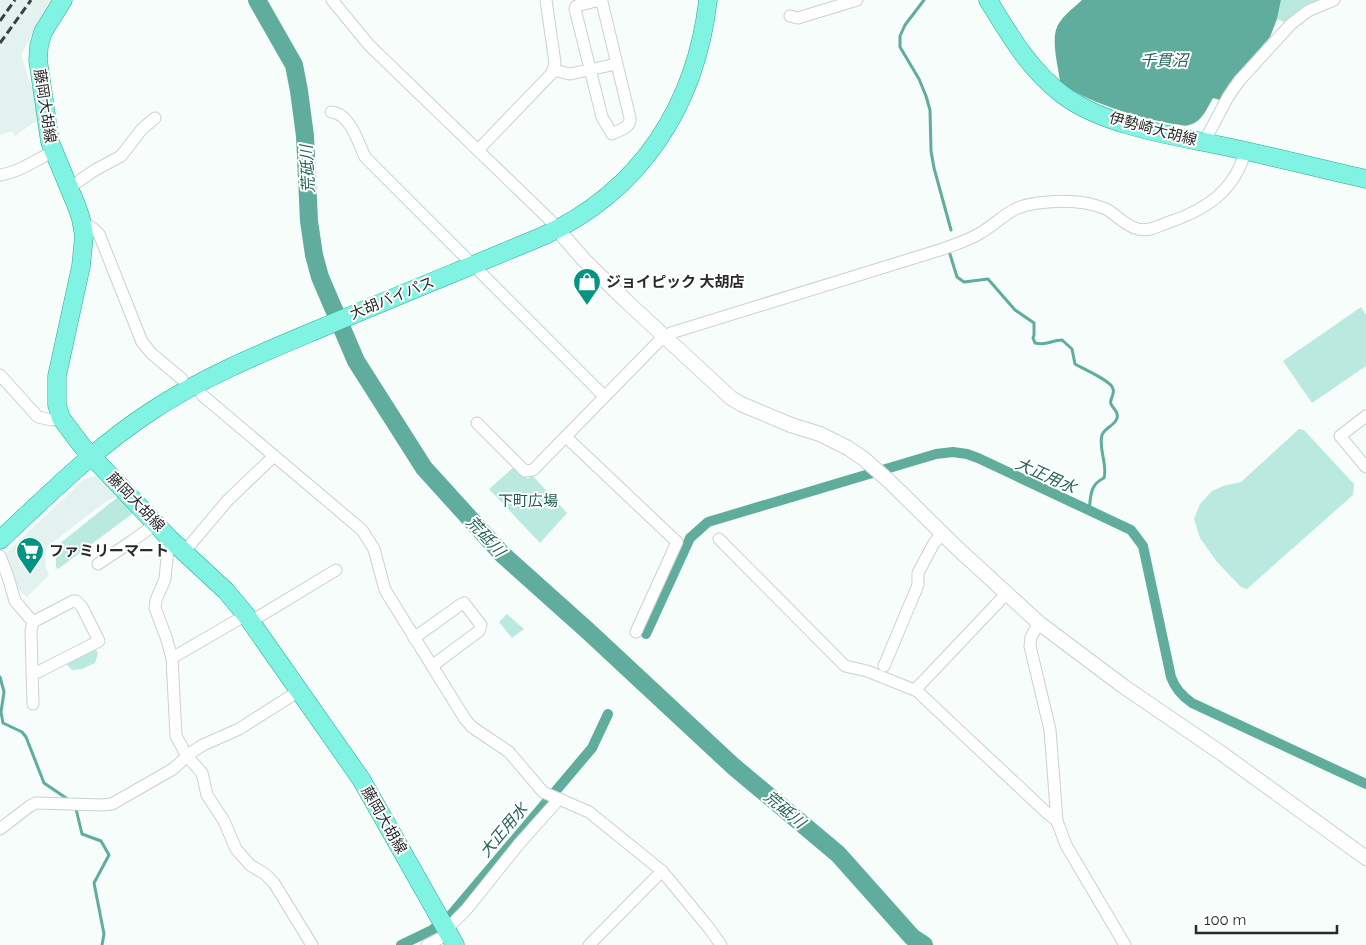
<svg xmlns="http://www.w3.org/2000/svg" width="1366" height="945" font-family="Raleway,'Noto Sans JP',sans-serif">
  <style>
    .built { fill: #e3f2ee }
    .green { fill: #baeadf }
    .water { fill: #60ad9e }
    .lines { fill: none; stroke-linecap: round; stroke-linejoin: round }
    .stream { stroke: #60ad9e; stroke-width: 3 }
    .canal { stroke: #60ad9e; stroke-width: 10 }
    .river { stroke: #60ad9e; stroke-width: 18 }
    .minor-casing { stroke: #cbd1cf; stroke-width: 13 }
    .tertiary-casing { stroke: #cbd1cf; stroke-width: 16 }
    .primary-casing { stroke: #2aa895; stroke-width: 19 }
    .minor { stroke: #fff; stroke-width: 11 }
    .tertiary { stroke: #fff; stroke-width: 14 }
    .primary { stroke: #80f3e2; stroke-width: 18 }
    .rail { stroke: #3e403f; stroke-width: 3; stroke-dasharray: 8 4; stroke-linecap: butt }
    .labels { text-anchor: middle; stroke-width: 4; stroke-linejoin: round; paint-order: stroke }
    .street-label { font-size: 15px; fill: #292b2a; stroke: #fff }
    .poi-label { font-size: 15px; font-weight: bold; fill: #292b2a; stroke: #fff; text-anchor: start }
    .park-label { font-size: 15px; fill: #1a5b4f; stroke: #fff }
    .water-label { font-size: 16px; font-style: italic; fill: #256458; stroke: #fff }
  </style>
  <rect width="100%" height="100%" fill="#f6fdfb"/>
  <g class="built">
    <path d="M 0,0 L 53,0 L 21,54 L 29,81 L 36,92 L 40,118 L 15,136 L 12,131 L 0,135 Z"/>
    <path d="M 96,476 L 101,477 L 119,496 L 105,502 L 48,546 L 45,555 L 46,568 L 49,575 L 27,597 L 18,589 L 16,589 L 5,554 L 84,479 Z"/>
  </g>
  <g class="green">
    <path d="M 1281,0 L 1324,0 L 1287,23 L 1277,19 Z"/>
    <path d="M 1361,307 L 1366,315 L 1366,366 L 1312,403 L 1283,361 Z"/>
    <path d="M 1299,429 L 1304,430 L 1354,484 L 1353,495 L 1247,589 L 1241,587 L 1217,562 L 1200,538 L 1194,519 L 1200,504 L 1212,491 L 1223,486 L 1241,482 Z"/>
    <path d="M 514,467 L 528,479 L 532,475 L 567,513 L 540,543 L 489,489 Z"/>
    <path d="M 119,496 L 136,511 L 58,569 L 56,567 L 56,555 L 58,545 Z"/>
    <path d="M 507,614 L 524,629 L 512,638 L 499,622 Z"/>
    <path d="M 95,648 L 98,653 L 95,663 L 82,669 L 72,670 L 66,664 Z"/>
  </g>
  <path class="water" d="M 1082,0 L 1281,0 L 1277,19 L 1270,37 L 1229,84 L 1220,100 L 1213,98 C 1207,108 1202,122 1189,125 C 1185,127 1178,124 1174,124 C 1144,119 1082,102 1060,81 C 1058,67 1052,43 1056,30 C 1059,18 1074,8 1082,0 Z"/>
  <g class="lines">
    <g class="stream">
      <path d="M 924,0 L 905,25 L 900,36 L 900,47 L 919,79 L 926,96 L 930,110 L 931,151 L 934,168 L 951,230"/>
      <path d="M 949,251 L 957,277 L 964,282 L 988,279 L 1015,310 L 1034,323 L 1034,335 L 1033,338 L 1035,343 C 1048,346 1051,340 1062,340 L 1072,349 L 1075,364 C 1083,369 1112,381 1113,389 C 1115,395 1109,399 1111,404 C 1113,409 1119,411 1117,418 C 1115,426 1105,427 1102,435 C 1098,449 1108,464 1104,478 C 1089,485 1091,497 1089,511"/>
      <path d="M 0,677 L 4,692 L 1,712 L 3,723 L 22,732 L 26,737 L 44,783 L 69,800"/>
      <path d="M 76,809 L 82,834 L 101,841 L 109,855 L 94,883 L 104,934 L 102,945"/>
    </g>
    <g class="canal">
      <path d="M 646,634 L 690,538 L 708,522 L 936,454 L 953,452 L 967,454 L 978,458 L 1131,530 L 1143,546 L 1171,677 C 1175,689 1182,696 1192,703 L 1366,784"/>
      <path d="M 401,945 L 432,930 L 450,916 L 592,748 L 608,714"/>
    </g>
    <path class="river" d="M 257,0 L 294,65 L 299,91 L 305,136 L 309,221 L 314,255 L 320,277 L 356,361 L 424,468 L 502,554 L 588,631 L 733,766 L 838,854 L 912,937 L 924,945"/>
    <defs>
      <g id="minor">
        <path d="M 332,0 L 369,45 L 550,220 L 557,229"/>
        <path d="M 600,0 L 602,2 L 630,118 C 631,128 619,130 612,134 L 602,117 L 575,9 L 576,6 Z"/>
        <path d="M 790,16 L 798,18 L 857,0"/>
        <path d="M 553,70 L 570,74 L 616,64"/>
        <path d="M 331,112 C 350,113 358,142 365,157 L 604,396"/>
        <path d="M 1204,142 L 1228,97 L 1239,81 L 1291,24 L 1308,11 L 1334,0"/>
        <path d="M 478,150 L 552,73 L 555,63 L 546,0"/>
        <path d="M 0,175 C 20,172 35,160 53,152"/>
        <path d="M 69,188 L 95,170 L 121,156 L 142,129 L 155,118"/>
        <path d="M 83,224 L 91,227 L 99,234 L 142,342 L 152,354 L 182,379"/>
        <path d="M 0,375 L 38,417 L 52,420 L 61,418"/>
        <path d="M 202,395 L 362,530 L 374,549 L 385,590 L 465,719 L 472,727 L 509,752 L 543,792 L 589,812 L 662,871 L 709,928 L 721,945"/>
        <path d="M 1366,416 L 1340,436 L 1366,467"/>
        <path d="M 477,423 L 525,471 L 533,470 L 658,342 L 671,333 L 943,249 C 956,244 970,240 982,232 C 1005,218 1008,207 1038,203 C 1060,200 1085,200 1106,209 C 1117,215 1125,226 1138,229 C 1148,232 1158,226 1167,223 C 1205,210 1234,192 1245,152"/>
        <path d="M 566,437 L 677,542 L 636,632"/>
        <path d="M 170,539 L 168,548 L 165,579 L 156,600 L 155,608 L 166,637 L 172,658 L 176,736 L 187,756 L 202,773 L 207,795 L 224,821 L 236,849 L 250,865 L 265,874 L 274,883 L 312,945"/>
        <path d="M 719,539 L 845,666 L 867,671 L 917,691 L 1047,813 L 1057,821"/>
        <path d="M 184,552 L 228,500 L 274,456"/>
        <path d="M 0,556 L 8,577 L 15,601 L 33,622 L 31,631 L 33,704"/>
        <path d="M 98,564 L 132,541 L 157,523"/>
        <path d="M 250,622 L 336,570"/>
        <path d="M 1039,623 L 1031,637 L 1030,646 L 1050,730 L 1057,821 L 1066,845 L 1125,945"/>
        <path d="M 414,638 L 460,605 L 464,603 L 481,625 L 479,631 L 432,666"/>
        <path d="M 172,658 L 246,615"/>
        <path d="M 884,666 L 918,585 L 918,573 L 934,543 L 942,534"/>
        <path d="M 32,673 L 38,672 L 99,641 L 82,607 L 76,601 L 73,601 L 33,622"/>
        <path d="M 915,690 L 1007,593"/>
        <path d="M 0,829 L 30,806 L 36,803 L 102,805 L 112,804 L 173,769 L 192,752 L 203,745 L 239,729 L 299,691"/>
        <path d="M 446,930 L 466,910 L 519,844 L 559,799"/>
        <path d="M 427,945 L 448,934"/>
        <path d="M 589,945 L 662,871"/>
      </g>
      <path id="tertiary" d="M 557,229 L 585,261 L 625,300 L 731,398 L 741,404 L 791,425 L 820,434 L 848,448 L 864,459 L 889,481 L 956,547 L 1039,623 L 1123,686 L 1221,753 L 1366,858"/>
      <g id="primary">
        <path d="M 63,0 L 43,32 L 39,46 L 38,60 L 50,142 L 77,207 L 81,219 L 84,236 L 81,266 L 57,376 L 57,405 L 61,418 L 82,446 L 170,539 L 226,591 L 246,615 L 361,779 L 455,945"/>
        <path d="M 988,0 C 1009,34 1030,71 1063,95 C 1103,125 1169,135 1218,145 C 1267,155 1317,168 1366,179"/>
        <path d="M 0,540 C 49,494 96,447 153,410 C 205,376 262,353 319,329 C 394,297 469,267 543,236 C 641,191 696,105 708,0"/>
      </g>
    </defs>
    <use href="#minor" class="minor-casing"/>
    <use href="#tertiary" class="tertiary-casing"/>
    <use href="#primary" class="primary-casing"/>
    <use href="#minor" class="minor"/>
    <use href="#tertiary" class="tertiary"/>
    <use href="#primary" class="primary"/>
    <g class="rail">
      <path d="M 0,21 L 15,0"/>
      <path d="M 0,43 L 31,0"/>
    </g>
  </g>
  <defs>
    <symbol id="shop-pin" viewBox="-11 -11 22 30"><path d="M0 17L-7.5 6A9.5 9.5 0 1 1 7.5 6Z" fill="#059481" stroke="#fff"/><path d="M-5-2.5h2.3a2.7 3.5 0 0 1 5.4 0H5L5.5 6h-11ZM-1.5-2.5h3a1.5 2.3 0 0 0-3 0Z" fill="#fff"/></symbol>
    <symbol id="supermarket-pin" viewBox="-11 -11 22 30"><path d="M0 17L-7.5 6A9.5 9.5 0 1 1 7.5 6Z" fill="#059481" stroke="#fff"/><path d="M-6-5.5h2.5l.6 2H6L4.5 2H-2.5L-4.4-4H-6ZM-1.5 3.2a1.3 1.3 0 1 0 .1 0ZM3 3.2a1.3 1.3 0 1 0 .1 0Z" fill="#fff"/></symbol>
  </defs>
  <g fill-rule="evenodd">
    <use href="#shop-pin" x="571" y="266" width="32" height="43"/>
    <use href="#supermarket-pin" x="14" y="535" width="32" height="43"/>
  </g>
  <g class="labels">
    <g class="street-label">
      <text transform="translate(45 106) rotate(81)" y="5">藤岡大胡線</text>
      <text transform="translate(1153 129) rotate(15)" y="5">伊勢崎大胡線</text>
      <text transform="translate(392 298) rotate(-22)" y="5">大胡バイパス</text>
      <text transform="translate(136 502) rotate(46)" y="5">藤岡大胡線</text>
      <text transform="translate(384 820) rotate(60)" y="5">藤岡大胡線</text>
    </g>
    <g class="poi-label">
      <text x="606" y="287">ジョイピック 大胡店</text>
      <text x="49" y="556">ファミリーマート</text>
    </g>
    <g class="park-label">
      <text x="528" y="506">下町広場</text>
    </g>
    <g class="water-label">
      <text x="1164" y="66">千貫沼</text>
      <text transform="translate(307 169) rotate(-93)" y="6">荒砥川</text>
      <text transform="translate(1046 475) rotate(24)" y="6">大正用水</text>
      <text transform="translate(486 536) rotate(47)" y="6">荒砥川</text>
      <text transform="translate(785 809) rotate(40)" y="6">荒砥川</text>
      <text transform="translate(503 830) rotate(-50)" y="6">大正用水</text>
    </g>
  </g>
  <path d="M1196 925v8h141v-8" fill="none" stroke="#292b2a" stroke-width="2.5"/>
  <text x="1204" y="925" font-size="15" fill="#292b2a" stroke="#ffffff" stroke-width="4" paint-order="stroke">100 m</text>
</svg>
